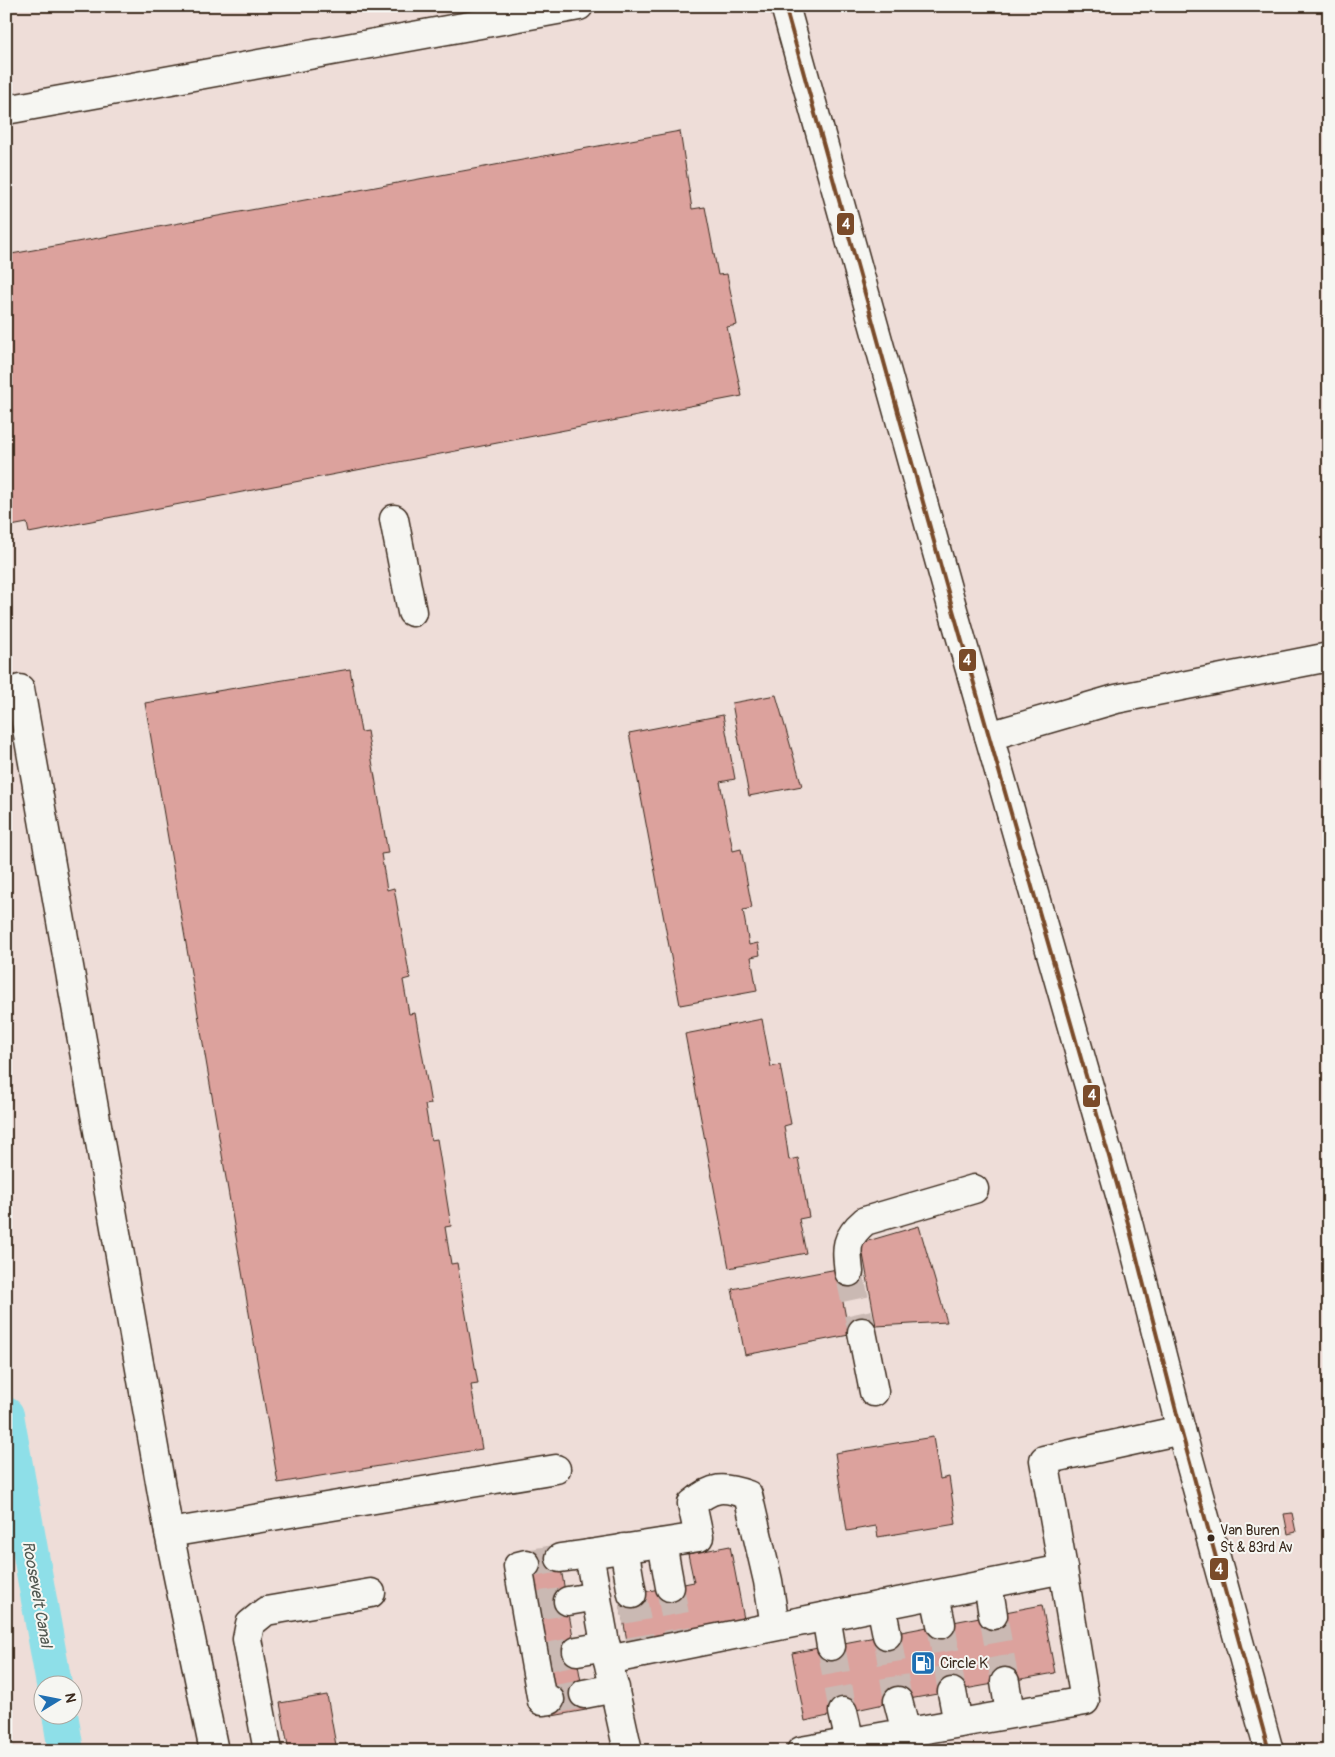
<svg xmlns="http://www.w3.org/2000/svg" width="1335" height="1757" font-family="Pangolin,sans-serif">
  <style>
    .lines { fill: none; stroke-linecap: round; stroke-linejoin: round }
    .canal { stroke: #8edfe8; stroke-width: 36 }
    .building { fill: #dca29d; stroke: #3b2a1e }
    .minor-tunnel { stroke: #cab9b3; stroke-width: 28; stroke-dasharray: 28 14; stroke-linecap: butt }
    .minor-casing { stroke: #3b2a1e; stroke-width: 31 }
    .major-casing { stroke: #3b2a1e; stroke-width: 31 }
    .minor { stroke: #f6f6f2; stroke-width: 28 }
    .major { stroke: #f6f6f2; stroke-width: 28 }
    .bus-1-casing { stroke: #f6f6f2; stroke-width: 8 }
    .bus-1 { stroke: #7a4b2a; stroke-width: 4 }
    .bus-dot { fill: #3b2a1e; stroke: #f6f6f2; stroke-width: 2 }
    .labels { text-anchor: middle; stroke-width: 4; stroke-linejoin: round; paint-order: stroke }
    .bus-label { font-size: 14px; fill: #3b2a1e; stroke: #f6f6f2; text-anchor: start }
    .poi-label { font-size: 15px; fill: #3b2a1e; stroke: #f6f6f2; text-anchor: start }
    .water-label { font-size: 16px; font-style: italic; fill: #505750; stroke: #f6f6f2 }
    .line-badge { stroke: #f6f6f2; stroke-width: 2 }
    .badge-label { font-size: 14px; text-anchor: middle; font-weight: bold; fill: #fff }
  </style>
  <rect width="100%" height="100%" fill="#eeddd8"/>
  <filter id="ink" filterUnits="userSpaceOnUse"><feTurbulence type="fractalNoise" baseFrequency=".02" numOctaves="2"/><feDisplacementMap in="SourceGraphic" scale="10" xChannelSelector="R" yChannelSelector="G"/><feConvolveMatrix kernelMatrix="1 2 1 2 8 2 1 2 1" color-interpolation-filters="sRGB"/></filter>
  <g filter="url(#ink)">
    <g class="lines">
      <g class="canal">
        <path d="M 6,1415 L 54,1684"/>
        <path d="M 60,1714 L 66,1751"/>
      </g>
    </g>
    <g class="building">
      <path d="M 680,131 L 692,209 L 705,207 L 718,275 L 727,274 L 737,325 L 727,327 L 742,396 L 29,533 L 27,523 L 6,527 L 6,255 Z"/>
      <path d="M 350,669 L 361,732 L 367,731 L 388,853 L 381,854 L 387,890 L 394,888 L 410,978 L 403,980 L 409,1014 L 415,1013 L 431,1104 L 425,1105 L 431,1140 L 437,1139 L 451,1226 L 445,1227 L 451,1264 L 457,1263 L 478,1384 L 471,1385 L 482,1449 L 278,1483 L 145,703 Z"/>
      <path d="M 776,695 L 802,786 L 749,796 L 732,703 Z"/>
      <path d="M 723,715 L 735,779 L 720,782 L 733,851 L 741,849 L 752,908 L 743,910 L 749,945 L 758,943 L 760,955 L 751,957 L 757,991 L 680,1005 L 629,733 Z"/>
      <path d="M 762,1019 L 771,1067 L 780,1065 L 791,1124 L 784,1126 L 789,1160 L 798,1158 L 809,1217 L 799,1219 L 806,1253 L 729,1268 L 685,1034 Z"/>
      <path d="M 919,1226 L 947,1322 L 876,1326 L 861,1243 Z"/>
      <path d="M 837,1269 L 849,1335 L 745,1355 L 732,1289 Z"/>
      <path d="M 933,1437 L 940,1479 L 949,1477 L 956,1524 L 878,1537 L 876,1526 L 847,1531 L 835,1453 Z"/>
      <path d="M 1292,1513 L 1296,1532 L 1288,1534 L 1284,1514 Z"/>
      <path d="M 557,1546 L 586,1710 L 552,1716 L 524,1552 Z"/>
      <path d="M 730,1546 L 744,1619 L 627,1641 L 619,1597 L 694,1582 L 688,1554 Z"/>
      <path d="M 1042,1605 L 1055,1673 L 898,1701 L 805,1721 L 792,1653 Z"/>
      <path d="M 327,1695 L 337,1751 L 289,1751 L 280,1703 Z"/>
    </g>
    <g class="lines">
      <g class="minor-tunnel">
        <path d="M 849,1272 L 862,1332"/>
        <path d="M 526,1564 L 560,1558"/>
        <path d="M 670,1587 L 678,1632"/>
        <path d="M 632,1594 L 640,1639"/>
        <path d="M 533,1606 L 568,1601"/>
        <path d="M 993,1615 L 1005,1682"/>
        <path d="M 941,1624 L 952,1692"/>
        <path d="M 887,1635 L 898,1701"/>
        <path d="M 831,1646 L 843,1712"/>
        <path d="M 542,1658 L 577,1651"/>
        <path d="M 550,1700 L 584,1694"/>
      </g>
      <defs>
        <g id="minor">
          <path d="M 6,110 L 579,6"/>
          <path d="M 394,519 L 412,612"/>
          <path d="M 20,689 L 169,1533 L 214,1751"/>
          <path d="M 989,736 L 1116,699 L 1329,657"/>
          <path d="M 849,1272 C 846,1247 845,1238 865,1221 L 974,1189"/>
          <path d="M 862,1332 L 874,1392"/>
          <path d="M 169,1533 L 556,1469"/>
          <path d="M 662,1543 L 670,1587"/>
          <path d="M 624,1548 L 632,1594"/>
          <path d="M 560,1558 L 589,1554"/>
          <path d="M 526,1564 L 518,1566 L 542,1701 L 550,1700"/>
          <path d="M 988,1584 L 993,1615"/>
          <path d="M 935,1595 L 941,1624"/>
          <path d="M 568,1601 L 597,1596"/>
          <path d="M 881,1605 L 887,1635"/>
          <path d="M 826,1616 L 831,1646"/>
          <path d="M 577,1651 L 606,1646"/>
          <path d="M 608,1660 L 589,1554 L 699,1537 L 692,1504 C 713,1486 723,1486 748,1495 L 768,1581 L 775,1626"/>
          <path d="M 1005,1682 L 1010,1713"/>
          <path d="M 952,1692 L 958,1723"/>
          <path d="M 584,1694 L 615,1688"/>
          <path d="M 898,1701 L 906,1732"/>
          <path d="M 843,1712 L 850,1742"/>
          <path d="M 268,1751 L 247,1639 L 250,1624 L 266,1611 L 371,1593"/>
          <path d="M 628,1751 L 608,1660 L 1063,1569 L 1044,1460 L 1181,1430"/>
          <path d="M 801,1751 L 1085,1701 L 1063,1569"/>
        </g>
        <path id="major" d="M 785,6 L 953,610 L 1128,1223 L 1181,1430 L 1269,1751"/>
      </defs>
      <use href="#minor" class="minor-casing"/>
      <use href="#major" class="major-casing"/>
      <use href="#minor" class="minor"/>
      <use href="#major" class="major"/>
      <defs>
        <path id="bus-1" d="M 785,6 L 953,610 L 1128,1223 L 1181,1430 L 1269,1751"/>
      </defs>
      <use href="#bus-1" class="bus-1-casing"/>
      <use href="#bus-1" class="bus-1"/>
    </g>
  </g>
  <defs>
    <symbol id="fuel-square" viewBox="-11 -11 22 22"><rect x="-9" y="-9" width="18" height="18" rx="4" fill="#1f6fb2" stroke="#f6f6f2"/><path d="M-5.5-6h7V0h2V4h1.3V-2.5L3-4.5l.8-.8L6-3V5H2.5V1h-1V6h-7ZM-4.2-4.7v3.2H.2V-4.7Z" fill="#fff"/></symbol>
  </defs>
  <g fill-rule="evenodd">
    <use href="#fuel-square" x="909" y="1649" width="28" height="28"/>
  </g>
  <circle class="bus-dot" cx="1211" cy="1538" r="4.5"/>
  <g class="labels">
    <g class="bus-label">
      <text x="1220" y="1535">Van Buren<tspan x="1220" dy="17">St &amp; 83rd Av</tspan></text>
    </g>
    <g class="poi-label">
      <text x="940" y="1668">Circle K</text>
    </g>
    <g class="water-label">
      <text transform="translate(38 1594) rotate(80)" y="6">Roosevelt Canal</text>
    </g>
  </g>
  <g class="line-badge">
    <rect x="836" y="212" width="19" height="24" rx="5" fill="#7a4b2a"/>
    <rect x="958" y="648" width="19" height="24" rx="5" fill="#7a4b2a"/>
    <rect x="1082" y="1084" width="19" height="24" rx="5" fill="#7a4b2a"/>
    <rect x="1209" y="1557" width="20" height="24" rx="5" fill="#7a4b2a"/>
  </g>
  <g class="badge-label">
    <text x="846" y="229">4</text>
    <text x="967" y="665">4</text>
    <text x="1092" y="1100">4</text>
    <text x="1219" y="1574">4</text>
  </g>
  <rect width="1335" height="1757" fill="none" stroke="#f6f6f2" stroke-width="25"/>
  <rect x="12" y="12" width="1310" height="1732" fill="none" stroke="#3b2a1e" stroke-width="2" filter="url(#ink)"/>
  <g transform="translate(58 1700) rotate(80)"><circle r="24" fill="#f6f6f2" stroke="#aba49d"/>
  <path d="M0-4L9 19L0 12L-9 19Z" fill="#1f6fb2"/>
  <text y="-8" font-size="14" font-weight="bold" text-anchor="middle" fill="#3b2a1e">N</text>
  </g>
</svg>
